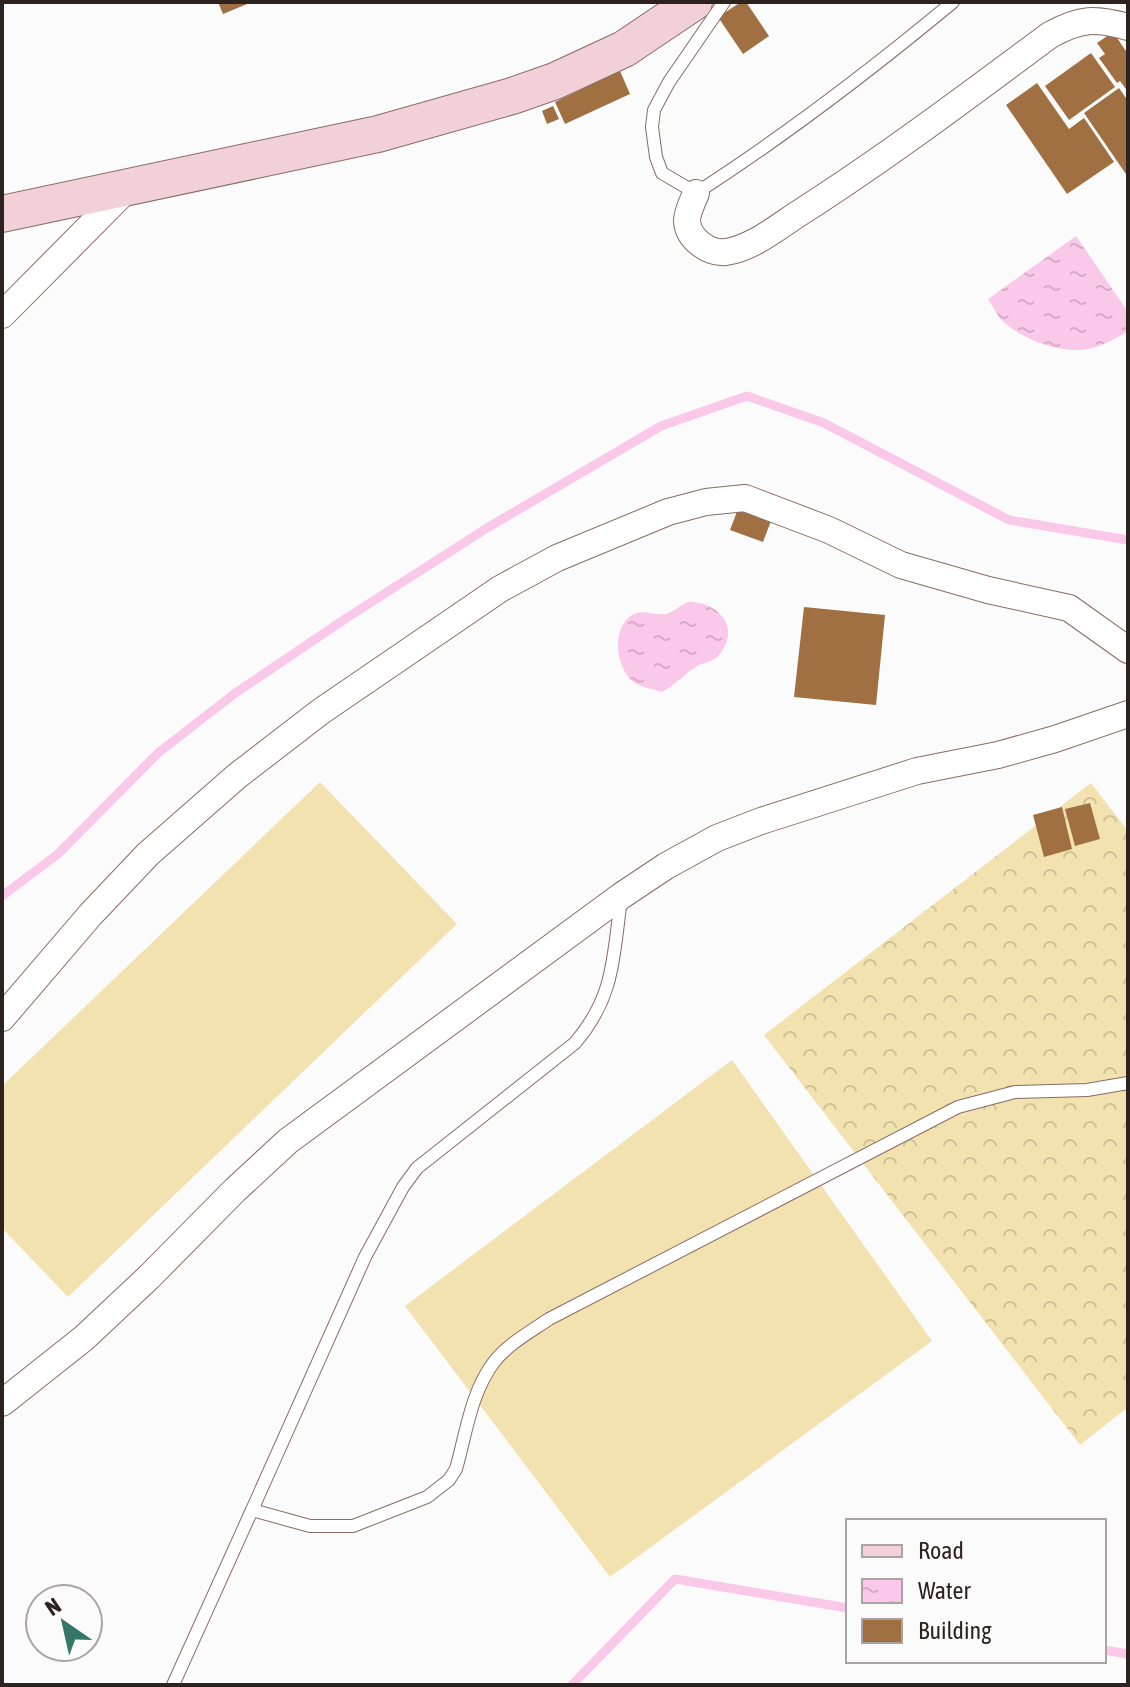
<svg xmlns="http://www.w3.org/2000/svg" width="1130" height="1687" font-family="'Asap Condensed',sans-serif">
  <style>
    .grass { fill: #f2e2b0 }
    .forest { fill: url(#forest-crowns) }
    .water { fill: url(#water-ripples) }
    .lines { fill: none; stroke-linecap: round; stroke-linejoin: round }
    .stream { stroke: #fac8e9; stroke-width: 9 }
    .building { fill: #a07042 }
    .lane-casing { stroke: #896c64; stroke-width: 14 }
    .street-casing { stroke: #896c64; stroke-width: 28 }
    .secondary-casing { stroke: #896c64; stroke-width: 38 }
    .lane { stroke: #fff; stroke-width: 12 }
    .street { stroke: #fff; stroke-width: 26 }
    .secondary { stroke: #f2d0d8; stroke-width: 36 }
  </style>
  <defs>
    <pattern id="forest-crowns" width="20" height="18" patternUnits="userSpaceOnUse" patternTransform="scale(2)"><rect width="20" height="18" fill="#f2e2b0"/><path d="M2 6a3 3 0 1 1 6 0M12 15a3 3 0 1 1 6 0" fill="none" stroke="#d0c297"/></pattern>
    <pattern id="water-ripples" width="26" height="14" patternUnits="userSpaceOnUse" patternTransform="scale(2)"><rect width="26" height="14" fill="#fac8e9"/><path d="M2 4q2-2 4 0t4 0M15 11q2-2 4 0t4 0" fill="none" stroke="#d7acc7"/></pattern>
  </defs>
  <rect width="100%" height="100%" fill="#fbfbfb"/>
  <g class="grass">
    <path d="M 320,782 L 457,924 L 68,1297 L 2,1228 L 2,1086 Z"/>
    <path d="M 732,1060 L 932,1341 L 610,1577 L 405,1306 Z"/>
  </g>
  <path class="forest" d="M 1091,783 L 1128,831 L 1128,1407 L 1080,1445 L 764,1035 Z"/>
  <g class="water">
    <path d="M 1076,236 L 1128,312 L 1128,331 C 1115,339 1103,346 1088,349 C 1062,354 1026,341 1006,324 C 998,318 993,307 988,299 Z"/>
    <path d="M 688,602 C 718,601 742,628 719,655 C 714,662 705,662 697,666 C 684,674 675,685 662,692 C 653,689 639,687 632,681 C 616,666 612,632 629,617 C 641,607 652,616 666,614 C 672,613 681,605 688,602 Z"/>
  </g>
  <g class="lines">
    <g class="stream">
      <path d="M 2,896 L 58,854 L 158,753 L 234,694 L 345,619 L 487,528 L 661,426 L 747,396 L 824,423 L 1009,520 L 1128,540"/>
      <path d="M 1104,1650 L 1128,1654"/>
      <path d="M 572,1685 L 675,1579 L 848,1608"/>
    </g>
  </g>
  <g class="building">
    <path d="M 218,2 L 252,2 L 223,14 Z"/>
    <path d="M 741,2 L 746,2 L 769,36 L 743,54 L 718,17 Z"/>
    <path d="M 1113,32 L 1128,54 L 1128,92 L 1120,81 L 1117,83 L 1099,58 L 1105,54 L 1097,43 Z"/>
    <path d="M 1091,53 L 1115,87 L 1069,120 L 1045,86 Z"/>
    <path d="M 620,71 L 630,94 L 565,124 L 555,102 Z"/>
    <path d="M 1037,83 L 1069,129 L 1084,118 L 1114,162 L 1067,194 L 1006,105 Z"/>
    <path d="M 1119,88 L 1128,101 L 1128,177 L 1084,113 Z"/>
    <path d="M 553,106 L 559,119 L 547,124 L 542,111 Z"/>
    <path d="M 741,501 L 774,513 L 763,542 L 730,530 Z"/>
    <path d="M 804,607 L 885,615 L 876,705 L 794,697 Z"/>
    <path d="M 1090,803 L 1100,839 L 1075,846 L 1065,809 Z"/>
    <path d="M 1062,807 L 1072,849 L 1044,857 L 1033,815 Z"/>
  </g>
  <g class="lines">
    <defs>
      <g id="lane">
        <path d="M 724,2 L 669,82 L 654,110 L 652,127 L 656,157 L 662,173 L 696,193 C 786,135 871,70 953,2"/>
        <path d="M 252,1510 L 365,1257 L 403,1187 L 417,1168 L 575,1043 C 615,996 613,957 621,899"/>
        <path d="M 173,1685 L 252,1510 L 310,1526 L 353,1526 L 427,1497 L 449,1480 L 456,1469 C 466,1434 471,1392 494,1362 C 508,1344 530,1332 549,1319 L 958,1107 L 1015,1092 L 1087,1090 L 1128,1083"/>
      </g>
      <g id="street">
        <path d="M 696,193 C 693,201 687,212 687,221 C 688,239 709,254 726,252 C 753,248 779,226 801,212 C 887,157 969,95 1050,35 C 1081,18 1095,18 1128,27"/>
        <path d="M 2,315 L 129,187"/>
        <path d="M 2,1018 L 91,914 L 148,854 L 237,776 L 320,712 L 500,589 L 557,558 L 668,512 L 706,502 L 745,498 L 829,530 L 901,565 L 988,590 L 1069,608 L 1128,650"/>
        <path d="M 2,1403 L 84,1338 L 149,1277 L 235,1190 L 288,1141 L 621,896 L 666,866 L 717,838 L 761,821 L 917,771 L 998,755 L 1055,739 L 1128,714"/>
      </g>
      <path id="secondary" d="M 2,214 L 378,134 L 512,96 L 555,81 L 624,49 L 694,2"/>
    </defs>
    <use href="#lane" class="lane-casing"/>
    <use href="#street" class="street-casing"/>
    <use href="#secondary" class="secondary-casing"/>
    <use href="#lane" class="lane"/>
    <use href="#street" class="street"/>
    <use href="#secondary" class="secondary"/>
  </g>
  <rect width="1130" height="1687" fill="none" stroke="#2e221f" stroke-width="8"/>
  <rect x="846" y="1519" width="260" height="144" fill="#fbfbfb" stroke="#a9a4a3" stroke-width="2"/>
  <rect x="862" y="1545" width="40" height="12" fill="#f2d0d8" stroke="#a9a4a3" stroke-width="2"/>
  <text x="918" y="1559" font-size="24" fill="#2e221f">Road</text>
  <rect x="862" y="1579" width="40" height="24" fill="url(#water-ripples)" stroke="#a9a4a3" stroke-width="2"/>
  <text x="918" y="1599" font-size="24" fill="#2e221f">Water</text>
  <rect x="862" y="1619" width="40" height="24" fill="#a07042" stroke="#a9a4a3" stroke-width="2"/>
  <text x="918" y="1639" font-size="24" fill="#2e221f">Building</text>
  <g transform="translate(64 1623) rotate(326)"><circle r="38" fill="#fbfbfb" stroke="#a9a4a3" stroke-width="2"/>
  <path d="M0-6L14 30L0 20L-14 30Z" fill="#347667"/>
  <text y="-12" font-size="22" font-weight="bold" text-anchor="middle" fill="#2e221f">N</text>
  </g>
</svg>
